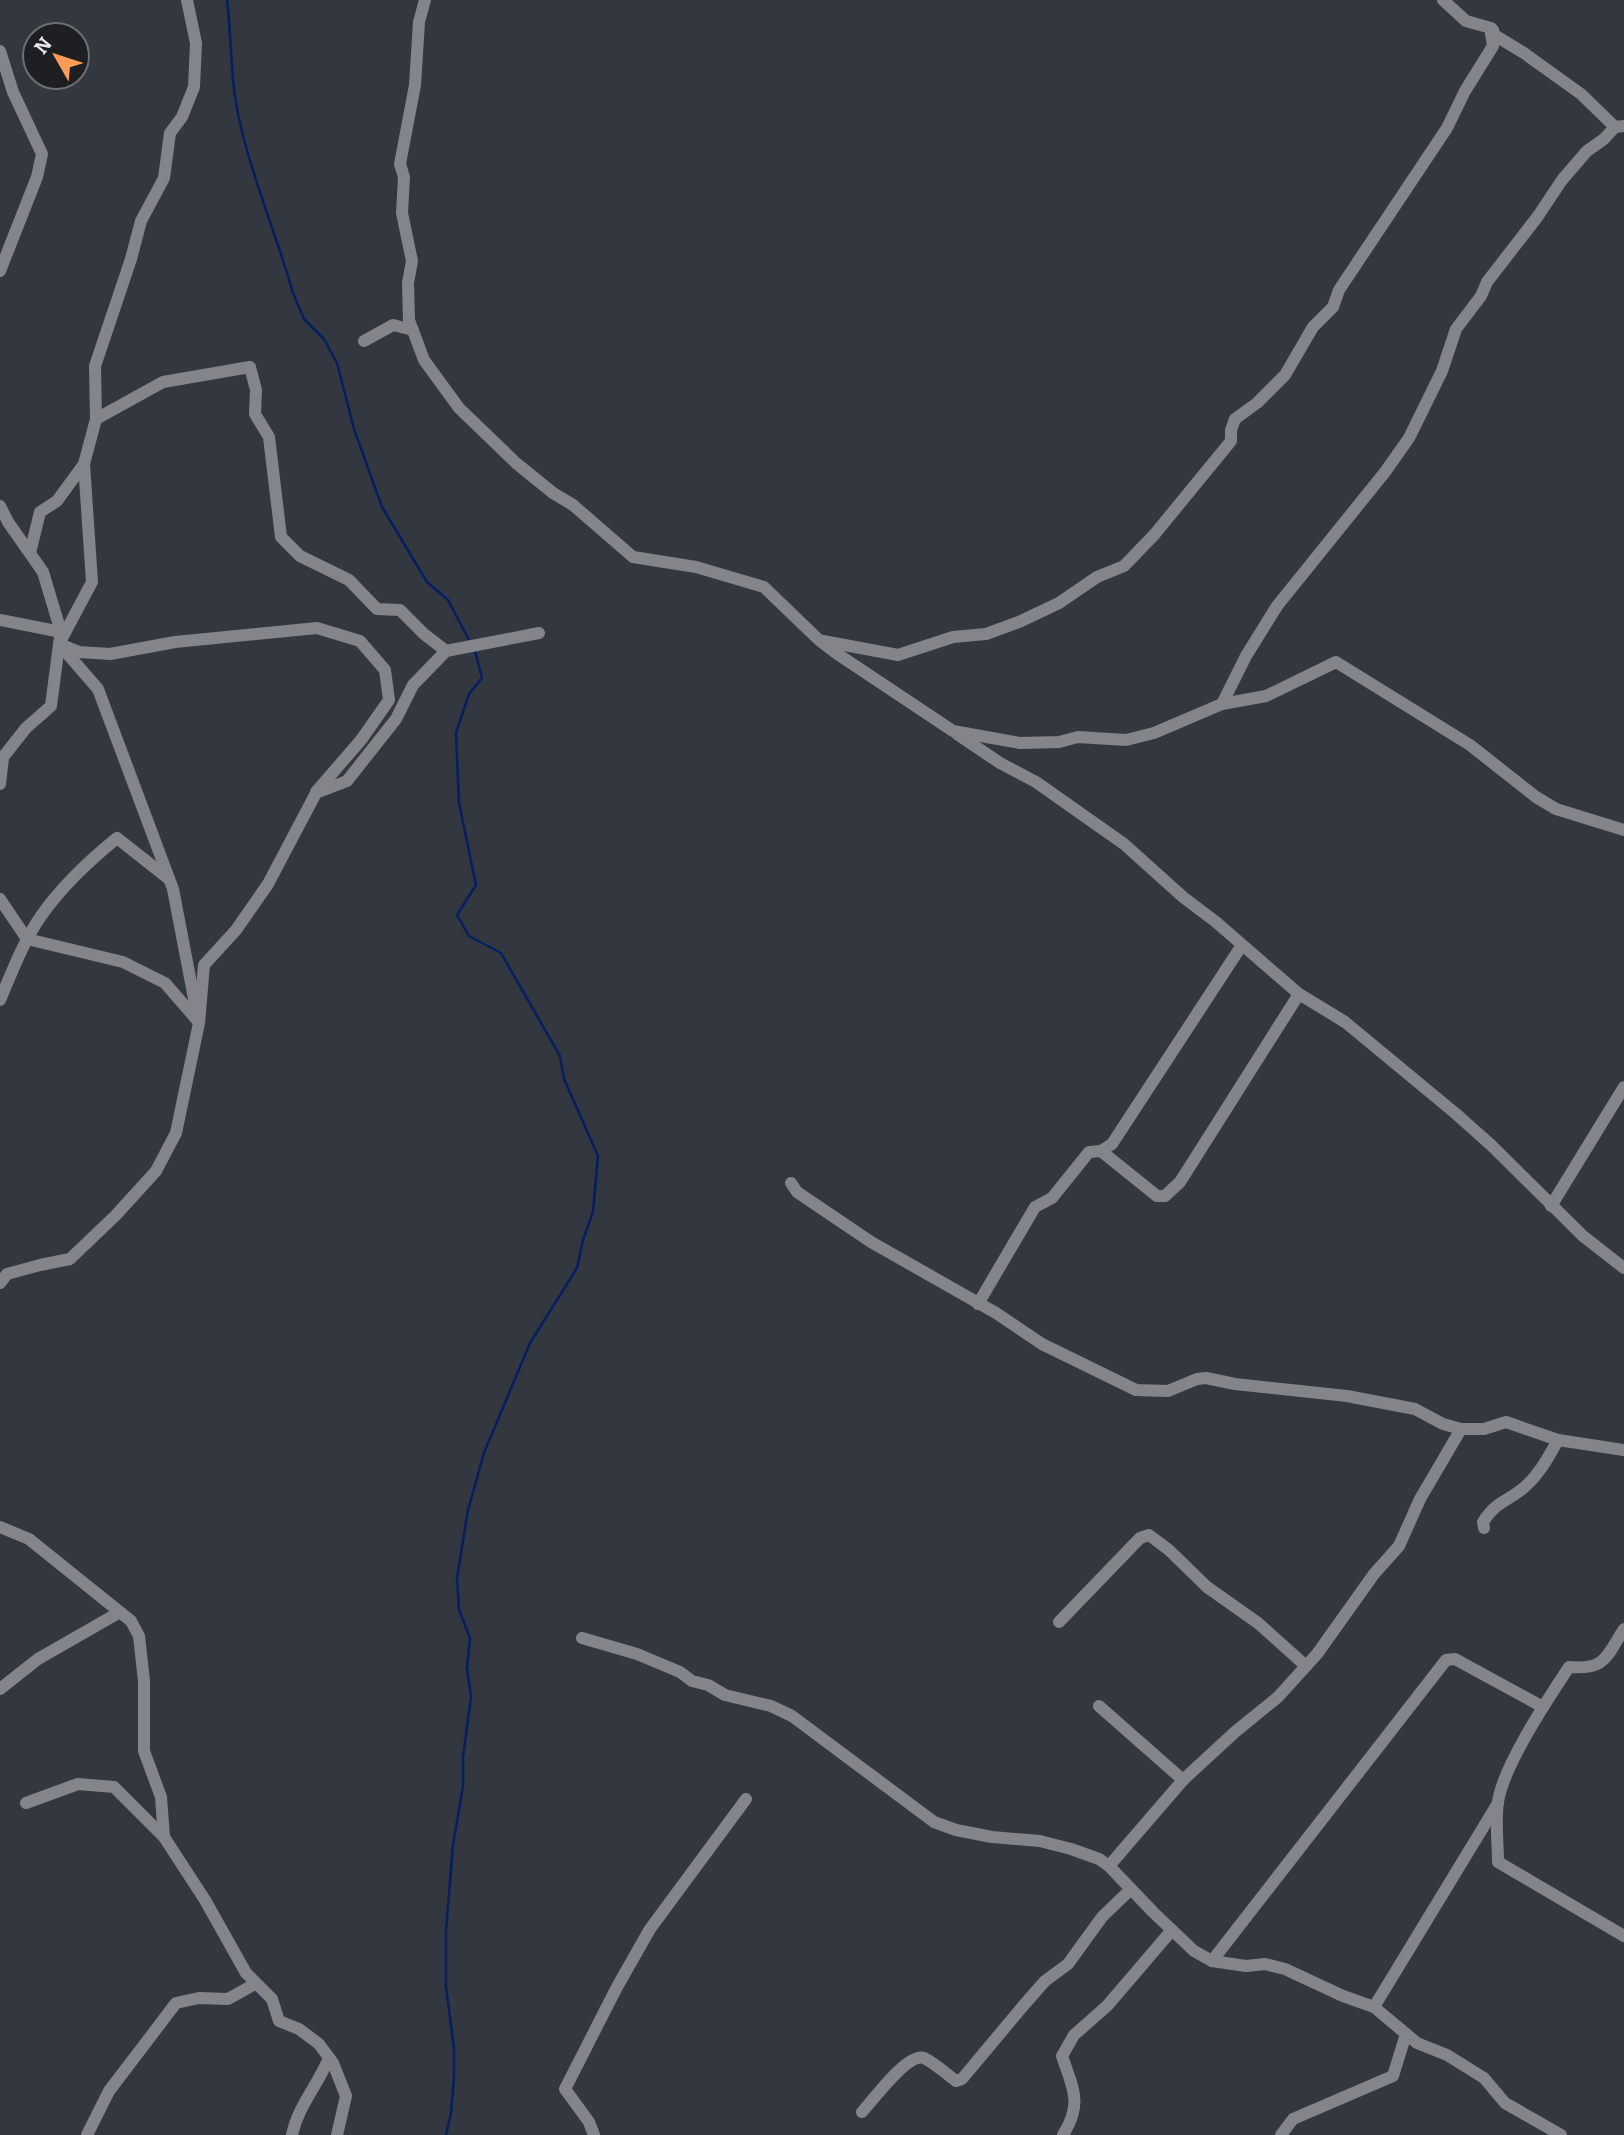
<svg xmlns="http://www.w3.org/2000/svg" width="1624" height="2135" font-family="Bitter,serif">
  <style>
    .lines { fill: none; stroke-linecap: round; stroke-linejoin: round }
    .stream { stroke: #061e62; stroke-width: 2.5 }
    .minor { stroke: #83858a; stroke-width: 12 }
  </style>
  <rect width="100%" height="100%" fill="#333840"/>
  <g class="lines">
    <g class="stream">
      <path d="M 227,0 C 232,41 230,82 240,123 C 253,181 277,236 293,293 L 304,319 L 324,339 L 337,363 L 354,429 L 382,507 L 427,582 L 448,600 L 470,642"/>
      <path d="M 446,2135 L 451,2113 L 454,2077 L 454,2049 L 446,1987 L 446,1931 L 453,1845 L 463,1786 L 463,1757 L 471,1697 L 467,1668 L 470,1638 L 459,1610 L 457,1578 L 468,1510 L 484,1453 L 530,1343 L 577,1268 L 583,1240 L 593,1212 L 598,1156 L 564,1079 L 560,1056 L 501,953 L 469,936 L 457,915 L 476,885 L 459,803 L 456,733 L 469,694 L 482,678 L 475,651"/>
    </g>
    <g class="minor">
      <path d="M 425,0 L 419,22 L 415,85 L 400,164 L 404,177 L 402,213 L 412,261 L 408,283 L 409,320 L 424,360 L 459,408 L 516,463 L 553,493 L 573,505 L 633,557 L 696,567 L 764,587 L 819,640 L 836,653 L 953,731 L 1020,743 L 1059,742 L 1078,737 L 1126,740 L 1154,733 L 1222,704 L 1266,696 L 1336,662 L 1470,745 L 1536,797 L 1556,809 L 1624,830"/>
      <path d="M 1443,0 L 1466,21 L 1491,28 L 1493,30 L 1491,33 L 1524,53 L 1581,94 L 1615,127 L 1624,126"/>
      <path d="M 0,51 L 13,92 L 42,154 L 37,177 L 0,271"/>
      <path d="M 364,341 L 393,325 L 413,330"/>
      <path d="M 96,419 L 163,382 L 250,367 L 256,390 L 255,414 L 269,437 L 281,537 L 300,556 L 349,580 L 377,609 L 400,610 L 424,634 L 446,651"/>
      <path d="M 0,506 L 8,522 L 43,572 L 61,632 L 59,644 L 98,689 L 173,889 L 196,1009"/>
      <path d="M 30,553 L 40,512 L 57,501 L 84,464 L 96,419 L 95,366 L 131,259 L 141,221 L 164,178 L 170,133 L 182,117 L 194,87 L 196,43 L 187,0"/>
      <path d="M 0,620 L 61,632"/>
      <path d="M 823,641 L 898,655 L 953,637 L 986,634 L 1019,622 L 1059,603 L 1097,577 L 1124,566 L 1154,535 L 1231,441 L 1231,430 L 1235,419 L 1257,403 L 1285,375 L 1313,327 L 1333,307 L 1339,290 L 1447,128 L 1465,91 L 1493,46 L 1491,33"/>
      <path d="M 62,645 L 79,652 L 110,654 L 175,642 L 317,628 L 360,641 L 385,670 L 389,700 L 361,740 L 316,792"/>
      <path d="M 1222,704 L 1246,656 L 1277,606 L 1385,472 L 1409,438 L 1442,371 L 1456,329 L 1481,296 L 1487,282 L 1538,216 L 1562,180 L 1587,151 L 1604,139 L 1615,127"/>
      <path d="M 957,734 L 1000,763 L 1036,782 L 1124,844 L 1183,897 L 1216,922 L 1299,994 L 1345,1022 L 1455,1113 L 1491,1145 L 1583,1236 L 1624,1268"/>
      <path d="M 0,761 L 26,728 L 51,706 L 59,644 L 92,582 L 84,464"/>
      <path d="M 0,784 L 3,758"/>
      <path d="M 0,899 L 27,939 L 123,962 L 165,983 L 197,1020"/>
      <path d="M 0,1000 C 12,972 23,942 41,916 C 61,887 90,860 117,838 L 169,879"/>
      <path d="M 1101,1151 L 1157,1196 L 1165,1196 L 1180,1182 L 1299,994"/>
      <path d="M 791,1183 L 797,1192 L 871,1242 L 996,1313 L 1042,1344 L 1136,1390 L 1168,1391 L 1197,1379 L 1206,1378 L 1235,1384 L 1347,1396 L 1415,1409 L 1443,1424 L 1461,1429 L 1484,1429 L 1506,1422 L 1558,1440 L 1624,1450"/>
      <path d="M 1551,1206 L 1624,1087"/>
      <path d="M 0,1283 L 7,1274 L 40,1265 L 70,1259 L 116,1215 L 156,1171 L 176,1133 L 199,1023 L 204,965 L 236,930 L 268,884 L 316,793 L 347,781 L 396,719 L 413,685 L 446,651 L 539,633"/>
      <path d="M 978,1304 L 1035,1207 L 1052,1198 L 1089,1152 L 1101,1151 L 1112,1144 L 1242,945"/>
      <path d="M 0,1527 L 29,1539 L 131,1621 L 139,1636 L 144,1681 L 144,1751 L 161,1797 L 164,1837"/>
      <path d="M 1484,1528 L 1483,1522 C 1496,1502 1504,1503 1521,1490 C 1538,1477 1548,1458 1558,1440"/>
      <path d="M 1059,1622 L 1140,1538 L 1149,1535 L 1169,1550 L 1207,1587 L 1258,1623 L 1306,1666"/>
      <path d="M 1624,1629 C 1606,1657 1606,1670 1569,1667 C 1548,1699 1503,1766 1498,1802 C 1495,1821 1498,1843 1498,1862 L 1624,1936"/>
      <path d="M 582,1638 L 637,1654 L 680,1672 L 692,1681 L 708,1685 L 725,1695 L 771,1706 L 792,1716 L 934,1822 L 956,1830 L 992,1837 L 1040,1841 L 1071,1849 L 1099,1859 L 1109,1866 L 1153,1912 L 1194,1951 L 1212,1961 L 1246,1966 L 1265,1964 L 1285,1969 L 1343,1996 L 1374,2007 L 1417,2043 L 1447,2055 L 1484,2078 L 1505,2103 L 1561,2135"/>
      <path d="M 0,1689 L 38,1659 L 120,1612"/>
      <path d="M 1099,1706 L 1183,1780"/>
      <path d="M 26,1803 L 78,1784 L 114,1787 L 164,1837 L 205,1900 L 246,1973 L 272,1999 L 279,2021 L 299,2029 L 319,2044 L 333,2063 L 346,2096 L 337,2135"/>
      <path d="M 1109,1866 L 1183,1780 L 1235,1732 L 1278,1697 L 1317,1654 L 1374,1574 L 1399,1546 L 1420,1499 L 1461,1429"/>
      <path d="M 1212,1961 L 1446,1660 L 1455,1659 L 1543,1707"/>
      <path d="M 1374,2007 L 1498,1803"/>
      <path d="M 862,2112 C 873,2100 908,2052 924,2058 C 935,2063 946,2074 956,2081 L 962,2079 L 1023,2006 L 1045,1981 L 1068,1964 L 1102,1917 L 1131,1889"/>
      <path d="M 87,2135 L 109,2091 L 176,2003 L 199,1998 L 228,1999 L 255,1984"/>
      <path d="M 292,2135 C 298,2106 318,2085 329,2058"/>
      <path d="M 594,2135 L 589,2122 L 565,2089 L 617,1987 L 650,1929 L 746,1799"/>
      <path d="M 1063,2135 C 1083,2103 1073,2089 1062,2056 L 1074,2035 L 1107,2006 L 1172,1930"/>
      <path d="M 1281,2135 L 1293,2119 L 1393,2076 L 1406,2034"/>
    </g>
  </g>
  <g transform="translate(56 56) rotate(309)"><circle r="33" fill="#1d1f23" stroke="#6d6f74" stroke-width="2"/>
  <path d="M0-5L12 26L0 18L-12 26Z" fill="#fe9c57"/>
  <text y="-10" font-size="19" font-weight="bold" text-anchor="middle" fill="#e5e8ed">N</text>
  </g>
</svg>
